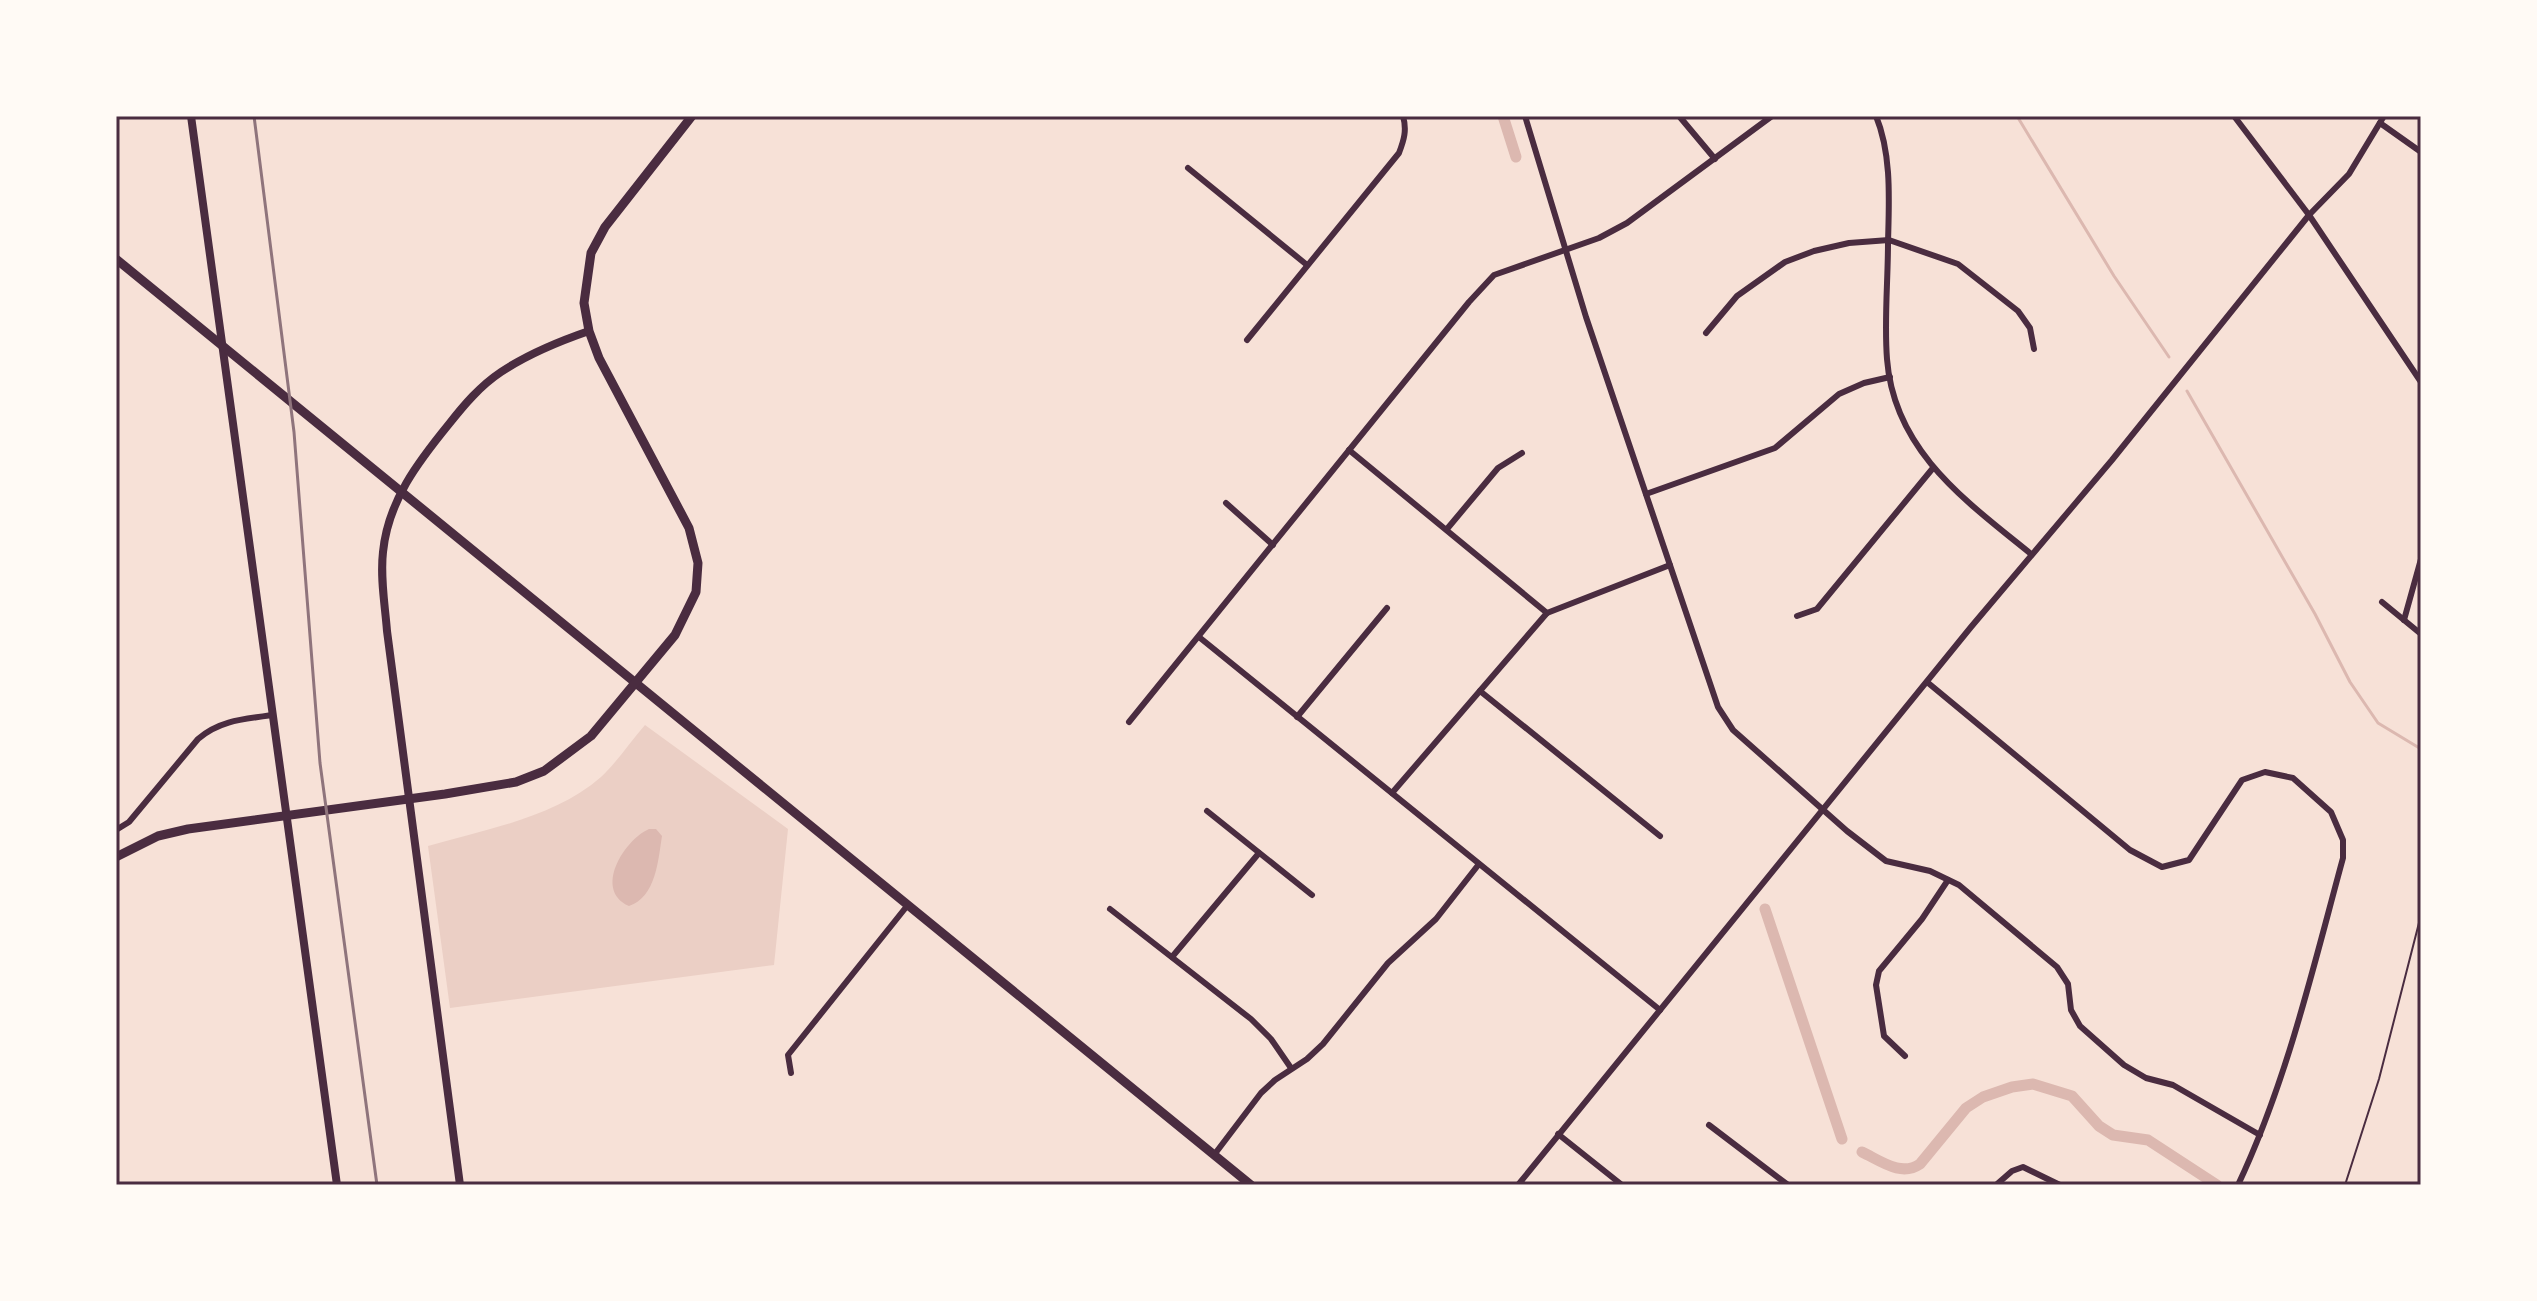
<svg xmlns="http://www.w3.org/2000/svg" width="2537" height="1301" font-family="Barlow,sans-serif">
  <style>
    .green { fill: #ebcfc5 }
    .water { fill: #dcb8b0 }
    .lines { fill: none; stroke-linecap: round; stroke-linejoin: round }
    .stream { stroke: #dcb8b0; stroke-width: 3 }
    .canal { stroke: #dcb8b0; stroke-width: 11 }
    .path { stroke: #4a2c40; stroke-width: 2 }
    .minor { stroke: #4a2c40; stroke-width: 6 }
    .tertiary { stroke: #4a2c40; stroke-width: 8 }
    .secondary { stroke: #4a2c40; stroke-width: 9 }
    .rail { stroke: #8f747c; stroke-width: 3 }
    .neatline { fill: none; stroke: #4a2c40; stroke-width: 3 }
  </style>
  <rect width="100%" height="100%" fill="#f7e1d7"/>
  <path class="green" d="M 645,725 L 788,829 L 774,965 L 450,1008 L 428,846 C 486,829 554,818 601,777 C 617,762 631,741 645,725 Z"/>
  <path class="water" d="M 649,829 L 656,829 L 662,836 C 658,861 656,897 629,906 C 593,890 624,840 649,829 Z"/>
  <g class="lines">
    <g class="stream">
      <path d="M 2017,116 L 2114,276 L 2169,357"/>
      <path d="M 2187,391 L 2315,614 L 2350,682 L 2378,723 L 2421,749"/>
    </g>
    <g class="canal">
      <path d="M 1503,116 L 1516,157"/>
      <path d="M 1765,909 L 1842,1139"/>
      <path d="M 1862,1152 C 1881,1161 1901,1177 1920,1164 L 1966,1108 L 1983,1097 L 2012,1087 L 2033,1084 L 2072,1096 L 2099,1126 L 2113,1135 L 2148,1140 L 2217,1185"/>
    </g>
    <path class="path" d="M 2345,1185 L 2379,1079 L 2421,915"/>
    <g class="minor">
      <path d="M 1525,116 L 1586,317 L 1718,707 L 1733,730 L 1847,831 L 1886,861 L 1930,871 L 1959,885 L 2057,967 L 2068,984 L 2071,1010 L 2080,1026 L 2124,1065 L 2146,1078 L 2173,1085 L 2260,1135"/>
      <path d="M 1679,116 L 1715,159"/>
      <path d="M 1876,116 C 1892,155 1889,201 1888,243 C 1888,281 1884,321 1887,359 C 1894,451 1966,501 2031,554"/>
      <path d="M 2234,116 L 2309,215 L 2421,382"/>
      <path d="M 2380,123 L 2421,152"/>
      <path d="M 1188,168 L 1307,265"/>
      <path d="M 1706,333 L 1737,296 L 1785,262 L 1814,251 L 1849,243 L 1889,240 L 1958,264 L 2018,311 L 2030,328 L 2034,349"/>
      <path d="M 1247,340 L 1399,153 C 1404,140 1407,130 1403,116"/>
      <path d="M 1349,450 L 1547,613"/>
      <path d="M 1646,494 L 1775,448 L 1839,394 L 1864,383 L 1890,377"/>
      <path d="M 1226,503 L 1273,545"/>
      <path d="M 1447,529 L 1498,468 L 1522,453"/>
      <path d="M 2382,602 L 2421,634"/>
      <path d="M 1797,616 L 1817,609 L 1933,468"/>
      <path d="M 2404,620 L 2421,559"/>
      <path d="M 1199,637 L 1660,1010"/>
      <path d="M 1927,682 L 2130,850 L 2162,867 L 2189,860 L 2242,780 L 2265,772 L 2293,778 L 2331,812 L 2343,840 L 2343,858 C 2313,968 2287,1081 2238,1185"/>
      <path d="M 1480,691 L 1660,836"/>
      <path d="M 1297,717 L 1387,608"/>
      <path d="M 1129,722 L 1469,302 L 1494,275 L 1599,238 L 1627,223 L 1772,116"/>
      <path d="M 1392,793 L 1547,613 L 1670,565"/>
      <path d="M 1207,811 L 1312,895"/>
      <path d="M 116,830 L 129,822 L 198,739 C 220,720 245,719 273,715"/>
      <path d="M 1110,909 L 1251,1019 L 1271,1039 L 1291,1068"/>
      <path d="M 1172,957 L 1259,853"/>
      <path d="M 1905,1056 L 1884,1036 L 1876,985 L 1879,971 L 1922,919 L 1948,880"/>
      <path d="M 791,1073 L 788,1055 L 907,906"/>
      <path d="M 1709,1125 L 1788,1185"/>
      <path d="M 1558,1134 L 1622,1185"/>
      <path d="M 1214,1155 L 1261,1093 L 1275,1080 L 1307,1059 L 1323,1044 L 1388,963 L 1436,919 L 1479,864"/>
      <path d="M 1518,1185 L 1971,627 L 2112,460 L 2309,215 L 2349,174 L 2384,116"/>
      <path d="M 1996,1185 L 2012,1171 L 2023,1167 L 2060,1185"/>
    </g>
    <g class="tertiary">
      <path d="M 191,116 L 337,1185"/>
      <path d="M 460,1185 L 387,631 C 385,605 380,578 383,552 C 388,501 418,462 449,424 C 464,405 480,386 501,372 C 528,354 557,342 589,331"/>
    </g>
    <g class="secondary">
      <path d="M 116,259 L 1251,1185"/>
      <path d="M 116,857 L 158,836 L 188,829 L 445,794 L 516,782 L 544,771 L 591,736 L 675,635 L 696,592 L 698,563 L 689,528 L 599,358 L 589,331 L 584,303 L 591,253 L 605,227 L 692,116"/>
    </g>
    <path class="rail" d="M 254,116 L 294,432 L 320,763 L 377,1185"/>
  </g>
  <rect width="2537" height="1301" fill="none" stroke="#fffaf5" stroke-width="236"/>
  <rect x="118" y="118" width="2301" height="1065" class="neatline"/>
</svg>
